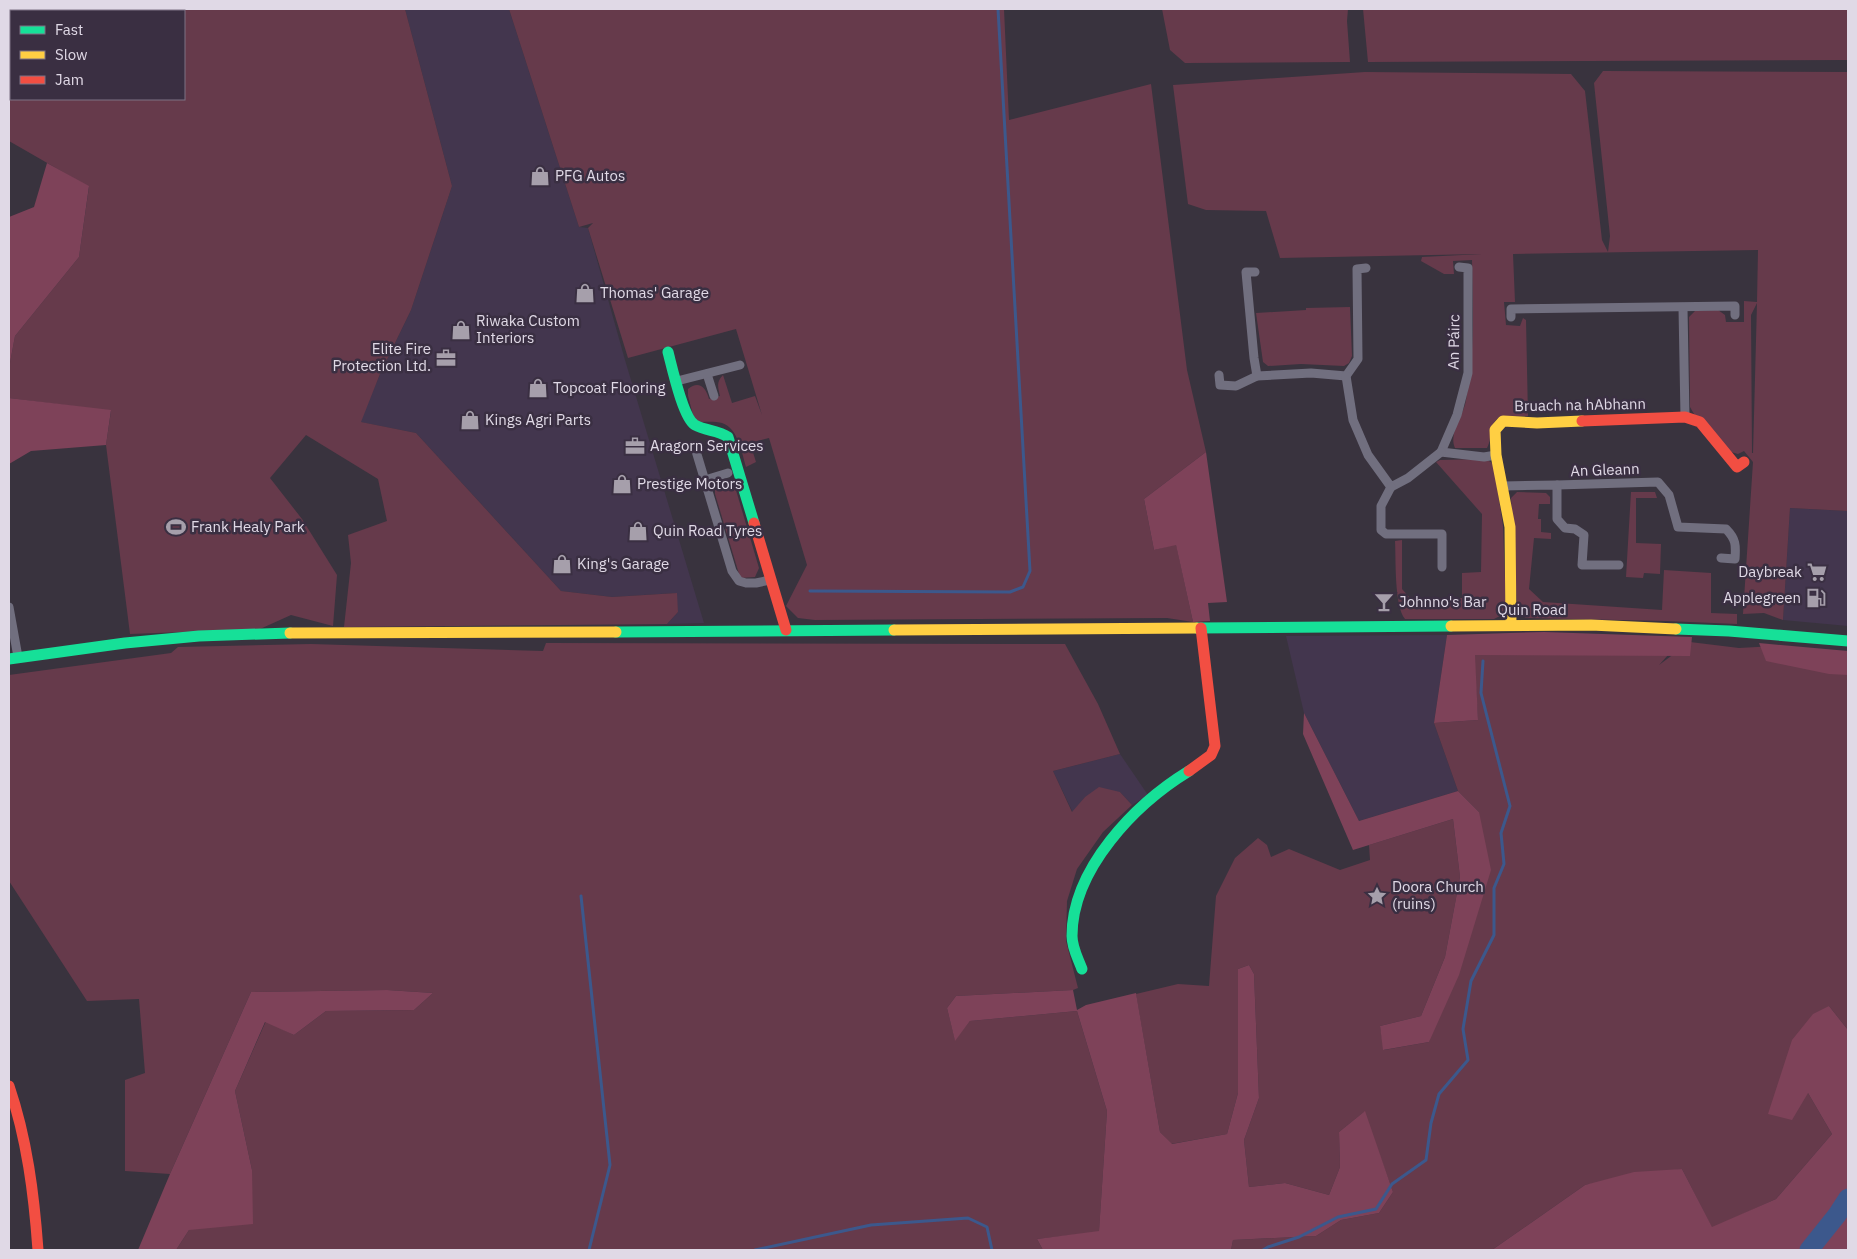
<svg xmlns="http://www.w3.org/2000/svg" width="1857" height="1259" font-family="'IBM Plex Sans',sans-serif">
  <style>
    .built { fill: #43364e }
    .green { fill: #663a4b; fill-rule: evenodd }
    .forest { fill: #7e4259 }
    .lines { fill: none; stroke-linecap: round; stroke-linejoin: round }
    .stream { stroke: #3c588c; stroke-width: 3 }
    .river { stroke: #3c588c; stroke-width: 19 }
    .street { stroke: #716f7f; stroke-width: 9 }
    .fast { stroke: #16e098; stroke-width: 11 }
    .slow { stroke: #ffcf43; stroke-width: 11 }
    .jam { stroke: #f24e42; stroke-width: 11 }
    .labels { text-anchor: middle; stroke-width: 5; stroke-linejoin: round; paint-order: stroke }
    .poi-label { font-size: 15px; fill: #e0d9e6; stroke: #3a2f42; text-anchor: start }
    .street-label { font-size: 15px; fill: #e0d9e6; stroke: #3a2f42 }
  </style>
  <rect width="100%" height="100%" fill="#39333e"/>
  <g class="built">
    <path d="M 405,9 L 509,9 L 579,227 L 588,228 L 625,360 L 704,623 L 667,624 L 678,612 L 676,593 L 612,597 L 561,591 L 416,433 L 360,422 L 380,374 L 411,310 L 452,186 Z"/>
    <path d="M 1790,508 L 1848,511 L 1848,626 L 1783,620 Z"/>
    <path d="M 1447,635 L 1434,723 L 1458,791 L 1359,821 L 1304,713 L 1286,636 Z"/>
    <path d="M 1120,754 L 1148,795 L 1132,805 L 1120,792 L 1085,797 L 1073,813 L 1053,771 Z"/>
  </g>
  <g class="green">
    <path d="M 9,9 L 405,9 L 452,186 L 411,310 L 380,374 L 361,422 L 416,433 L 561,591 L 612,597 L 677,593 L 678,612 L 667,624 L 344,627 L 351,563 L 348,535 L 387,521 L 378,479 L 306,435 L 270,478 L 302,519 L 337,575 L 333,626 L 291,615 L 260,629 L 130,634 L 106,445 L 111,411 L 9,398 L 9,368 L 15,336 L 79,257 L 89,187 L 9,141 ZM 11,11 L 184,11 L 184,99 L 11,99 Z"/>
    <path d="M 509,9 L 1004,9 L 1009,120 L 1151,84 L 1187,370 L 1206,452 L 1144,499 L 1154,550 L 1176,544 L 1193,622 L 1167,618 L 815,620 L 798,618 L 786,606 L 807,565 L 769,438 L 750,443 L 756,462 L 746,467 C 742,453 738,428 722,423 C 716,421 703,422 695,422 L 688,396 L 688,389 C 699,380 706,388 709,399 L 720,396 C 718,387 716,382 723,375 L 732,403 L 755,396 L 762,415 L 736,329 L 628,358 L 588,228 L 593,223 L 579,227 Z"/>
    <path d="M 1162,9 L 1348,9 L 1347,21 L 1350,62 L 1185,63 L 1170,50 Z"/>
    <path d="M 1363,9 L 1848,9 L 1848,60 L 1368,62 Z"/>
    <path d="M 1603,71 L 1848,72 L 1848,511 L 1790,508 L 1783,620 L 1764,613 L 1743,614 L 1753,462 L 1744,451 L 1738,454 L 1731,452 L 1694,414 L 1690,407 L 1689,317 L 1695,311 L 1718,310 L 1725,315 L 1726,322 L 1744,322 L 1744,301 L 1757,302 L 1758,250 L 1513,254 L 1515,302 L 1504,302 L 1506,325 L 1520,326 L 1523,318 L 1526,320 L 1528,416 L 1499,417 C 1485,430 1494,435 1487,448 L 1455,448 C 1448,433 1464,415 1466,400 C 1475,353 1473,308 1472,260 L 1453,261 L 1454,274 L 1444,274 L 1421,261 L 1422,257 L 1482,254 L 1280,258 L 1266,211 L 1206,210 L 1188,204 L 1173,85 L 1365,72 L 1571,74 L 1585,91 L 1602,240 L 1608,252 L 1610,236 L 1594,83 ZM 1757,303 L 1753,453 L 1752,453 L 1751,315 Z"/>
    <path d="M 1350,307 L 1352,356 L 1349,363 L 1344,366 L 1301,364 L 1268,366 L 1263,362 L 1256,313 L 1306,310 L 1306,308 Z"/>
    <path d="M 1484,459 L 1491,462 L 1494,466 L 1503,526 L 1506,607 L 1502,615 L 1494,619 L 1405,619 C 1394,606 1396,559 1395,541 L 1402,540 L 1402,589 L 1410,598 L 1462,598 L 1462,573 L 1481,572 L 1482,514 L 1436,462 L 1440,460 Z"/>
    <path d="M 733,480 L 759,568 L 755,577 L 741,578 L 739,574 L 715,494 L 715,487 L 719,483 Z"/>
    <path d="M 1517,492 L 1546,493 L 1550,497 L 1550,504 L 1539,504 L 1538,519 L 1541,519 L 1541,532 L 1551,533 L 1551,539 L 1534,538 L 1529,589 L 1543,602 L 1662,610 L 1664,570 L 1711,573 L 1711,613 L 1737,614 L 1737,624 L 1666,621 L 1526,618 L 1521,615 L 1517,607 L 1511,498 Z"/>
    <path d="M 1631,492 L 1655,492 L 1657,498 L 1636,498 L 1636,543 L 1661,544 L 1660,574 L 1644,573 L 1643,578 L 1626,577 Z"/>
    <path d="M 1690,642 L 1739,648 L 1775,646 L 1848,653 L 1848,1030 L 1829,1006 L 1808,1093 L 1832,1134 L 1776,1199 L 1712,1228 L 1682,1169 L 1585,1185 L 1492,1250 L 1231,1250 L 1233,1240 L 1316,1236 L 1341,1220 L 1379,1213 L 1393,1192 L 1364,1112 L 1339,1132 L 1340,1167 L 1329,1195 L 1285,1183 L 1249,1187 L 1244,1140 L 1259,1098 L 1254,974 L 1249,965 L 1238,969 L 1238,1093 L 1227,1134 L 1171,1144 L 1160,1132 L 1136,994 L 1178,984 L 1209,986 L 1216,896 L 1235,858 L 1258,838 L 1267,845 L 1271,857 L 1289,849 L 1340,870 L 1370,860 L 1369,845 L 1453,819 L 1460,877 L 1445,957 L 1421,1016 L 1380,1026 L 1384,1050 L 1429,1042 L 1479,812 L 1458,791 L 1434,723 L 1478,720 L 1474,655 L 1669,654 L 1659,665 Z"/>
    <path d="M 546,643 L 1065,644 L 1098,704 L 1120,754 L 1053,771 L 1072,812 L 1085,797 L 1099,787 L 1120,792 L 1132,805 L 1103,832 L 1077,869 L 1067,901 L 1066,941 L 1078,988 L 1073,990 L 956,996 L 947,1008 L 955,1040 L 970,1021 L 1077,1011 L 1107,1111 L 1099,1232 L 1037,1239 L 1043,1250 L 176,1250 L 189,1230 L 252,1170 L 235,1091 L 266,1021 L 294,1035 L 326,1011 L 414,1010 L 433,993 L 387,990 L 251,992 L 170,1174 L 125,1171 L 125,1080 L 145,1073 L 139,999 L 87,1001 L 9,881 L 9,675 L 171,653 L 178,647 L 311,644 L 543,651 Z"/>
  </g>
  <g class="forest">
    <path d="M 47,163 L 89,186 L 79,257 L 15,336 L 9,368 L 9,217 L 34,207 Z"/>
    <path d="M 9,398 L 111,410 L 106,445 L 31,451 L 9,464 Z"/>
    <path d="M 1206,452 L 1227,602 L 1208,603 L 1210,621 L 1193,622 L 1176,545 L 1154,550 L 1144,499 Z"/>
    <path d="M 1544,632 L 1692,637 L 1690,656 L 1475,655 L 1478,720 L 1434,723 L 1447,635 Z"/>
    <path d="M 1759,643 L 1848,651 L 1848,675 L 1829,674 L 1766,661 Z"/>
    <path d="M 1304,713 L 1359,821 L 1458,791 L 1479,812 L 1491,870 L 1459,975 L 1429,1042 L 1383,1050 L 1380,1026 L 1421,1016 L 1445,957 L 1460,877 L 1453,819 L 1353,850 L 1303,734 Z"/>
    <path d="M 1249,965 L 1254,974 L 1259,1098 L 1244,1140 L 1249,1187 L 1285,1183 L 1329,1195 L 1340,1167 L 1339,1132 L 1365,1111 L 1393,1192 L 1379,1213 L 1341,1220 L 1316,1236 L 1233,1240 L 1231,1250 L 1043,1250 L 1037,1239 L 1099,1231 L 1107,1111 L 1077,1011 L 970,1021 L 955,1041 L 947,1008 L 956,996 L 1073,990 L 1077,1010 L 1086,1005 L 1136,993 L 1160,1132 L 1172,1144 L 1227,1134 L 1238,1093 L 1238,969 Z"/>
    <path d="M 387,990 L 433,993 L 414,1010 L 326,1011 L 294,1035 L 265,1022 L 235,1091 L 252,1170 L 253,1224 L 189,1230 L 176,1250 L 138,1250 L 170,1174 L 251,992 Z"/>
    <path d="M 1829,1006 L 1848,1030 L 1848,1250 L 1492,1250 L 1585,1185 L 1634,1172 L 1682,1169 L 1712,1227 L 1776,1199 L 1832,1134 L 1808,1093 L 1792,1120 L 1768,1114 L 1792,1040 L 1813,1014 Z"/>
  </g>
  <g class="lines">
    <g class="stream">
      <path d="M 810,591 L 1010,592 L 1023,587 L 1030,571 L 998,9"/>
      <path d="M 581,896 L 610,1165 L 589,1250"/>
      <path d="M 755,1250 L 871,1225 L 968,1218 L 987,1227 L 992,1250"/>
      <path d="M 1263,1250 L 1268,1247 L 1299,1237 L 1338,1217 L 1376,1209 L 1392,1184 L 1426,1160 L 1431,1123 L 1439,1094 L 1468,1060 L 1463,1029 L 1471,981 L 1494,935 L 1494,888 L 1504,864 L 1501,833 L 1510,806 L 1481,693 L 1483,661"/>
    </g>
    <path class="river" d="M 1809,1250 L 1837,1215 L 1848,1198"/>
    <g class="street">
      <path d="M 1459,267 L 1468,268 L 1468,373 L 1457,415 L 1441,452 L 1484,457 L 1496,455"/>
      <path d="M 1255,272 L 1246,272 L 1254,358 L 1257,376"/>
      <path d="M 1683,308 L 1685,417"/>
      <path d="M 1511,317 L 1511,309 L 1735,306 L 1735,315"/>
      <path d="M 707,374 L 714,396"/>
      <path d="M 1219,375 L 1220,385 L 1236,386 L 1257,376 L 1311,373 L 1346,376 L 1358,359 L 1357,269 L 1366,268"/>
      <path d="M 1346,376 L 1353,420 L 1368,455 L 1391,487 L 1408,478 L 1441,452"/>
      <path d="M 677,381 L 740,365"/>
      <path d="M 696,451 L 732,571 L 739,581 L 746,583 L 756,583 L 770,580"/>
      <path d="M 705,480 L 728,473"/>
      <path d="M 1557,485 L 1658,482 L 1669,495 L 1678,527 L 1726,529 C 1736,539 1736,545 1735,559 L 1721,558"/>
      <path d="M 1503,486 L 1557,485 L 1557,519 L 1565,528 L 1575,529 L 1584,535 L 1582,565 L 1619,565"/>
      <path d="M 1391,487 L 1381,506 L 1381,530 L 1386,534 L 1442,534 L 1442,567"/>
      <path d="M 9,607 L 18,657"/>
    </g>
    <g class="fast">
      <path d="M 668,352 C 672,367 683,418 695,425 C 706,431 718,430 728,437 L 754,523"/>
      <path d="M 1197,628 L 1451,626"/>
      <path d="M 1676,629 L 1729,631 L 1848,641"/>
      <path d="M 616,632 L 894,630"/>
      <path d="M 9,659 L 125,643 L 199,636 L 290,633"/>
      <path d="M 1082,969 C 1078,958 1072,948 1072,936 C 1072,869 1135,804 1189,771"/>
    </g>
    <g class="slow">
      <path d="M 1511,625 L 1510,527 L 1496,455 L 1495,430 L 1503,421 L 1537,423 L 1582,421"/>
      <path d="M 1451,626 L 1591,625 L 1676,629"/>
      <path d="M 894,630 L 1197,628"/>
      <path d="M 290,633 L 616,632"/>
    </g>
    <g class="jam">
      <path d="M 1582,421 L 1685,417 L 1700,422 L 1737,467 L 1744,462"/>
      <path d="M 754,523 L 786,630"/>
      <path d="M 1189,771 L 1211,755 L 1215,746 L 1201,628"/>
      <path d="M 9,1086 C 27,1139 34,1194 38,1250"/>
    </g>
  </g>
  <defs>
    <symbol id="shop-bare" viewBox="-9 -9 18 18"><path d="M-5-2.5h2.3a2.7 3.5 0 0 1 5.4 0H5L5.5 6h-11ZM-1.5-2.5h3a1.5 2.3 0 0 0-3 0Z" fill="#a69fab" stroke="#3a2f42" stroke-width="2.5" paint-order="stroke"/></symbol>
    <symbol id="office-bare" viewBox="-9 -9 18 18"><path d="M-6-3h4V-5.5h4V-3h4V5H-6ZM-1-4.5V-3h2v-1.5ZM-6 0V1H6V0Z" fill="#a69fab" stroke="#3a2f42" stroke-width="2.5" paint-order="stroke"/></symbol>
    <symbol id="stadium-bare" viewBox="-9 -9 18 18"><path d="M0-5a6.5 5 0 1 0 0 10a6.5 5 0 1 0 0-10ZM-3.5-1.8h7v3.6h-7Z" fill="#a69fab" stroke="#3a2f42" stroke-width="2.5" paint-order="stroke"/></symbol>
    <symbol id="supermarket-bare" viewBox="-9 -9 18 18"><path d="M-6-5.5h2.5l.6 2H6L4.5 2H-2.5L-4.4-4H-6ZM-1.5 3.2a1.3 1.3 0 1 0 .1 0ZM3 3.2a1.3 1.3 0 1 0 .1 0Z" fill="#a69fab" stroke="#3a2f42" stroke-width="2.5" paint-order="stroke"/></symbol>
    <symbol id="fuel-bare" viewBox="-9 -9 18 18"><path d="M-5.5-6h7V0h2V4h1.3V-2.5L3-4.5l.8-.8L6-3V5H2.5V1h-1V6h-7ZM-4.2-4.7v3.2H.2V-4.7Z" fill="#a69fab" stroke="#3a2f42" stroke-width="2.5" paint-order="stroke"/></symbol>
    <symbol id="bar-bare" viewBox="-9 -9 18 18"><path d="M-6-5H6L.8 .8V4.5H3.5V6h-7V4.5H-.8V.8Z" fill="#a69fab" stroke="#3a2f42" stroke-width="2.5" paint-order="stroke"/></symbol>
    <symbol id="sight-bare" viewBox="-9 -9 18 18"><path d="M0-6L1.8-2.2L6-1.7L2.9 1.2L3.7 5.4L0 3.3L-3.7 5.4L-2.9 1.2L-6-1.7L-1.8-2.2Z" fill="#a69fab" stroke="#3a2f42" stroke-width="2.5" paint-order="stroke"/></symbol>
  </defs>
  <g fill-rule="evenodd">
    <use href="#shop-bare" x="526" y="162" width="28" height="28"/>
    <use href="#shop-bare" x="571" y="279" width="28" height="28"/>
    <use href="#shop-bare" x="447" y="316" width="28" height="28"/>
    <use href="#office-bare" x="432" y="344" width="28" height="28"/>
    <use href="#shop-bare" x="524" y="374" width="28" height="28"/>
    <use href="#shop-bare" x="456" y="406" width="28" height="28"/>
    <use href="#office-bare" x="621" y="432" width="28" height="28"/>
    <use href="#shop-bare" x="608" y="470" width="28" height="28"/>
    <use href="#stadium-bare" x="162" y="513" width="28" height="28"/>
    <use href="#shop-bare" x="624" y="517" width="28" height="28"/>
    <use href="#shop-bare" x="548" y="550" width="28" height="28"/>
    <use href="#supermarket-bare" x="1803" y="558" width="28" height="28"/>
    <use href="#fuel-bare" x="1802" y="584" width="28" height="28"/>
    <use href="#bar-bare" x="1370" y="588" width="28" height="28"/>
    <use href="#sight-bare" x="1363" y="882" width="28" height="28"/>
  </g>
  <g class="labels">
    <g class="poi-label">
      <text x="555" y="181">PFG Autos</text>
      <text x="600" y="298">Thomas' Garage</text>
      <text x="476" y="326">Riwaka Custom<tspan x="476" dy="17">Interiors</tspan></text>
      <text x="431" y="354" text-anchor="end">Elite Fire<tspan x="431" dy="17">Protection Ltd.</tspan></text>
      <text x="553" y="393">Topcoat Flooring</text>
      <text x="485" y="425">Kings Agri Parts</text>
      <text x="650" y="451">Aragorn Services</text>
      <text x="637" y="489">Prestige Motors</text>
      <text x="191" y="532">Frank Healy Park</text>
      <text x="653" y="536">Quin Road Tyres</text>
      <text x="577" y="569">King's Garage</text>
      <text x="1802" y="577" text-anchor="end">Daybreak</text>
      <text x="1801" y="603" text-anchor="end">Applegreen</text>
      <text x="1399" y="607">Johnno's Bar</text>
      <text x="1392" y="892">Doora Church<tspan x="1392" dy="17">(ruins)</tspan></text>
    </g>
    <g class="street-label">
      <text transform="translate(1454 342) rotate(-89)" y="5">An Páirc</text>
      <text transform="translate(1580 405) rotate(-1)" y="5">Bruach na hAbhann</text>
      <text transform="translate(1605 470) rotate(-2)" y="5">An Gleann</text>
      <text x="1532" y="615">Quin Road</text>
    </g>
  </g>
  <rect width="1857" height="1259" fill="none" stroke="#e0d9e6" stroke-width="20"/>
  <rect x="10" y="10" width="175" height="90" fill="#3a2f42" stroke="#7c7384"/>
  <rect x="20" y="26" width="25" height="8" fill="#16e098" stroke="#7c7384"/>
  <text x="55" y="35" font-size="15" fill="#e0d9e6">Fast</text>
  <rect x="20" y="51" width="25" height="8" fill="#ffcf43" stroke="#7c7384"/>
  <text x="55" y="60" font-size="15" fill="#e0d9e6">Slow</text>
  <rect x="20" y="76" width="25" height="8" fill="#f24e42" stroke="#7c7384"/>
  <text x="55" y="85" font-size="15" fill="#e0d9e6">Jam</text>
</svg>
